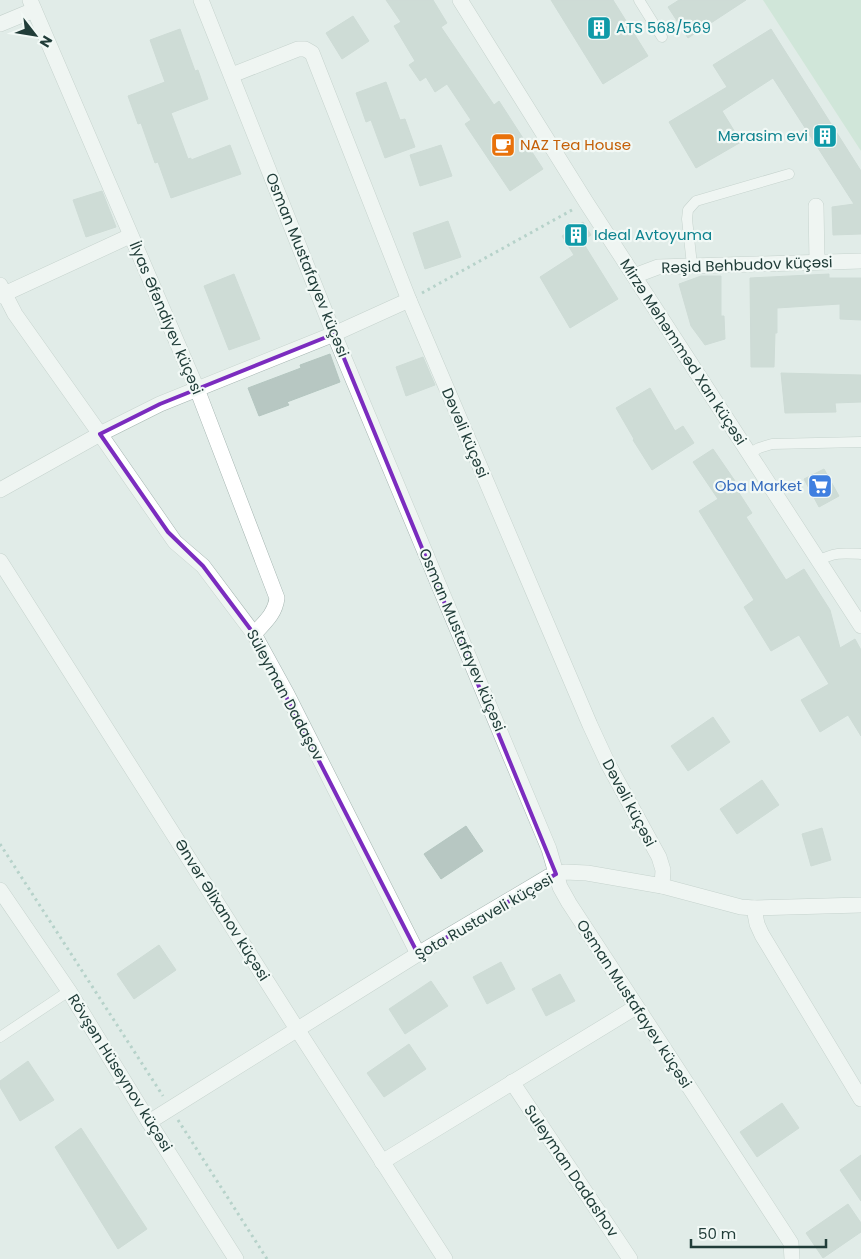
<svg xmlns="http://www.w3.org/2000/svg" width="861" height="1259" font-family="Poppins,sans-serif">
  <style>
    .green { fill: #badec7 }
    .building { fill: #b7c7c2; stroke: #b4c6c0 }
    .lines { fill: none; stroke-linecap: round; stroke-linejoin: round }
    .service-casing { stroke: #a4b4b0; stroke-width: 11 }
    .minor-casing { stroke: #a4b4b0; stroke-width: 16 }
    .tertiary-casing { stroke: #a4b4b0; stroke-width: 16 }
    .path { stroke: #81b1a6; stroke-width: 3; stroke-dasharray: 2.5 4; stroke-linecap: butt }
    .service { stroke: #fff; stroke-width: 10 }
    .minor { stroke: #fff; stroke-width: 15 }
    .tertiary { stroke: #fff; stroke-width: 15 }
    .marked { fill: none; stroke: #7b2cbf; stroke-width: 4; stroke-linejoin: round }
    .labels { text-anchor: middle; stroke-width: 4.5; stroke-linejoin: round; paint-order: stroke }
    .culture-label { font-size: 15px; fill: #0d838f; stroke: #f2f9f6; text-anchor: start }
    .food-label { font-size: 15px; fill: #c56008; stroke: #f2f9f6; text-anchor: start }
    .street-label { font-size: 15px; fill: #213d39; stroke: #f2f9f6 }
    .shop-label { font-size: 15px; fill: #366cbe; stroke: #f2f9f6; text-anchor: end }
  </style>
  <rect width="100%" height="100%" fill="#e1ece8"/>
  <path class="green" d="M 763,0 L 861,0 L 861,151 Z"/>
  <g class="building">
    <path d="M 386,0 L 433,0 L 447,23 L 441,27 L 494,105 L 499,101 L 543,169 L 510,191 L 465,124 L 471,120 L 447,84 L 435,92 L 426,77 L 420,81 L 409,65 L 415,61 L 394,26 L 401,22 Z"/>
    <path d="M 551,0 L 613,0 L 648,56 L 603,84 Z"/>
    <path d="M 679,0 L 746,0 L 688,38 L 668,7 Z"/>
    <path d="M 353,16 L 369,41 L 342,59 L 326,33 Z"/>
    <path d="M 180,29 L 195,71 L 198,70 L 208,99 L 171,113 L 188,159 L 191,158 L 191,160 L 230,145 L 241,174 L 171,198 L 158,162 L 155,163 L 141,123 L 138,124 L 128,96 L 165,82 L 150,40 Z"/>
    <path d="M 771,29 L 861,171 L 861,234 L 833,235 L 832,207 L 854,204 L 773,78 L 722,111 L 741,142 L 696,168 L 669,122 L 727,87 L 713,65 Z"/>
    <path d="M 386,82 L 400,120 L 405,119 L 415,147 L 385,158 L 371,120 L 366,122 L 356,93 Z"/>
    <path d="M 441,145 L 452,176 L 420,186 L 410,155 Z"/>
    <path d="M 102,191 L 116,227 L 86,237 L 73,200 Z"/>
    <path d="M 448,221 L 461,257 L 425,269 L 413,233 Z"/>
    <path d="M 583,222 L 591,235 L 582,241 L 618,299 L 570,328 L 540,277 L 574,255 L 562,236 Z"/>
    <path d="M 234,274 L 260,339 L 229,350 L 204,286 Z"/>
    <path d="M 829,274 L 829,278 L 861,278 L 861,320 L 840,319 L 840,304 L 777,308 L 777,333 L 775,333 L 774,367 L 751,367 L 750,278 Z"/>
    <path d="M 701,276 L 721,276 L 721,316 L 724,316 L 725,339 L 705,345 L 691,326 L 679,284 Z"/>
    <path d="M 330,354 L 340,382 L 287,402 L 289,405 L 259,416 L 248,388 L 301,368 L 300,365 Z"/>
    <path d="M 423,357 L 435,385 L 406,396 L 396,367 Z"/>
    <path d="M 781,373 L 861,375 L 861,402 L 835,403 L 836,412 L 785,413 Z"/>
    <path d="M 650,388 L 675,431 L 683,426 L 694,443 L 652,470 L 633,440 L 634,439 L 616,408 Z"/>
    <path d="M 713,449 L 735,481 L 732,482 L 752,513 L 746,517 L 786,580 L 804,569 L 830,610 L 840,648 L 855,639 L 861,650 L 861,736 L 848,715 L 820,732 L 801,700 L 829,684 L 799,635 L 771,651 L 744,607 L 754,600 L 699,511 L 718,499 L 693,462 Z"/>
    <path d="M 824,469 L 839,496 L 819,507 L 804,479 Z"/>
    <path d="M 713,717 L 730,742 L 688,771 L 671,746 Z"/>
    <path d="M 762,780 L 779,805 L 737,834 L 720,809 Z"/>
    <path d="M 466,826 L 483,851 L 441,879 L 424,854 Z"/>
    <path d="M 822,828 L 831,860 L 811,866 L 802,834 Z"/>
    <path d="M 159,945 L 176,970 L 134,999 L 117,974 Z"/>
    <path d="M 501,962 L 515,989 L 487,1004 L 473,977 Z"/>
    <path d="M 560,974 L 575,1001 L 546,1016 L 532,989 Z"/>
    <path d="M 431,981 L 448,1006 L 405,1034 L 389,1009 Z"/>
    <path d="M 409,1044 L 426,1069 L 384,1097 L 367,1073 Z"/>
    <path d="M 28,1061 L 54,1100 L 20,1121 L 0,1087 L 0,1081 Z"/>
    <path d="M 782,1103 L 799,1128 L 757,1157 L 740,1132 Z"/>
    <path d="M 81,1128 L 147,1229 L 118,1249 L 55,1147 Z"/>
    <path d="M 861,1155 L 861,1201 L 840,1170 Z"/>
    <path d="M 848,1204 L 861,1223 L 861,1232 L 823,1258 L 806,1233 Z"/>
  </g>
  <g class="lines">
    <defs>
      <g id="service">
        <path d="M 639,0 L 662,37"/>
        <path d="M 692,265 L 687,219 L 688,210 L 696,201 L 789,174"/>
        <path d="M 748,454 L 759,448 L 772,444 L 861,442"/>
        <path d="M 818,561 C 834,552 843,553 861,554"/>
        <path d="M 0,1037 L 69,991"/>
      </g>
      <g id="minor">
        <path d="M 30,0 L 197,389 L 277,598 C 275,614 265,622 254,634"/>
        <path d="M 201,0 L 334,334 L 549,849 L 560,887 L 569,903 L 791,1243 L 792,1259"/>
        <path d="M 0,24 L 34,10"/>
        <path d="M 232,75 L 298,49 L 305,49 L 312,53 L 409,300 L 590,725 L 608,764 L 659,857 L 663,870 L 662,886"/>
        <path d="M 816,206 L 817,261"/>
        <path d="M 634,276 L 658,267 L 861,261"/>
        <path d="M 0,285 L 15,314 L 100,434 L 168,532 L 175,542 L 203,566 L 254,634 L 287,694 L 418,954"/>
        <path d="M 0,296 L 130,236"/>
        <path d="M 0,490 L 100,434 L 160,404 L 334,334 L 409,300"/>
        <path d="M 0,561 L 297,1029 L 445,1259"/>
        <path d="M 0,890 L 69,991 L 149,1122 L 236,1259"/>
        <path d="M 754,908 L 757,924 L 762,935 L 861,1099"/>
        <path d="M 512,1082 L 630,1259"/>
        <path d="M 149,1122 L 418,954 L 548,877 L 565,872 L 587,873 L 662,886 L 741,907 L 754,908 L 861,905"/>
        <path d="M 382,1162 L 636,1007"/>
      </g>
      <path id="tertiary" d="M 460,0 L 586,202 L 861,626"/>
    </defs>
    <use href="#service" class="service-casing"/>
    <use href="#minor" class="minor-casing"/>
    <use href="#tertiary" class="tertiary-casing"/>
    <g class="path">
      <path d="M 422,293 L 572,210"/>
      <path d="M 0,844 L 163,1096"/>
      <path d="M 178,1120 L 267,1259"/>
    </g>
    <use href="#service" class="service"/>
    <use href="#minor" class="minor"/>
    <use href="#tertiary" class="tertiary"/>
  </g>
  <path d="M0 0H861V1259H0ZM 334,334 L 556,874 L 418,954 L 254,634 L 203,566 L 168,532 L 100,434 L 160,404 Z" fill="#e1ece8" fill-opacity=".55" fill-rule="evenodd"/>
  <path class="marked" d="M 334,334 L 556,874 L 418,954 L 254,634 L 203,566 L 168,532 L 100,434 L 160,404 Z"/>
  <defs>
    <symbol id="building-square" viewBox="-11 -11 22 22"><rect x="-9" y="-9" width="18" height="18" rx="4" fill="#0f9aa8" stroke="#f2f9f6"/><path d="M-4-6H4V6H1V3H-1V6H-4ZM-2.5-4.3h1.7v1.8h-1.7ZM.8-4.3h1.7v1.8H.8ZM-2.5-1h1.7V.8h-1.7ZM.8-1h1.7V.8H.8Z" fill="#fff"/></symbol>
    <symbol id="cafe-square" viewBox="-11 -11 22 22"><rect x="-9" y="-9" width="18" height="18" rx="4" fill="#e8710a" stroke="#f2f9f6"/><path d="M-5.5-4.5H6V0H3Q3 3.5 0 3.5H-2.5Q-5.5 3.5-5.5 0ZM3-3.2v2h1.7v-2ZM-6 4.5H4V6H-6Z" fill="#fff"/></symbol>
    <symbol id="supermarket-square" viewBox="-11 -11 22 22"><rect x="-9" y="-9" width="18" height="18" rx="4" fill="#3f7fe0" stroke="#f2f9f6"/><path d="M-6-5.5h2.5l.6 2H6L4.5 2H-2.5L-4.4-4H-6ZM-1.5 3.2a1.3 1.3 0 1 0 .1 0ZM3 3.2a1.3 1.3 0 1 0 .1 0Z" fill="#fff"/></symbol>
  </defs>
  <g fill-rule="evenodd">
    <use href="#building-square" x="585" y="14" width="28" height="28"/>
    <use href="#building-square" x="811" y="122" width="28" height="28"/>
    <use href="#cafe-square" x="489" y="131" width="28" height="28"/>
    <use href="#building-square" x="562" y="221" width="28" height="28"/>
    <use href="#supermarket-square" x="806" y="472" width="28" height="28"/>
  </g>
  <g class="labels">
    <g class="culture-label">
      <text x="616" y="33">ATS 568/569</text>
      <text x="808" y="141" text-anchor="end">Mərasim evi</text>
      <text x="594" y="240">Ideal Avtoyuma</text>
    </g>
    <g class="food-label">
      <text x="520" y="150">NAZ Tea House</text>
    </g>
    <g class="street-label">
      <text transform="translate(307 265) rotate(68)" y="5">Osman Mustafayev küçəsi</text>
      <text transform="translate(747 265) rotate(-2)" y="5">Rəşid Behbudov küçəsi</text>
      <text transform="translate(166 318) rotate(67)" y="5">İlyas Əfəndiyev küçəsi</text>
      <text transform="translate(683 352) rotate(57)" y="5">Mirzə Məhəmməd Xan küçəsi</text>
      <text transform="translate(465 433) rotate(67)" y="5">Dəvəli küçəsi</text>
      <text transform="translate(462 640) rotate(67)" y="5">Osman Mustafayev küçəsi</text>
      <text transform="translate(285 695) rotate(62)" y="5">Süleyman Dadaşov</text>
      <text transform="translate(629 803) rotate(62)" y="5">Dəvəli küçəsi</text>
      <text transform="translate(222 910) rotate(58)" y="5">Ənvər Əlixanov küçəsi</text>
      <text transform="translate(484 917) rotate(-30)" y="5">Şota Rustaveli küçəsi</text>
      <text transform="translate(634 1004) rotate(57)" y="5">Osman Mustafayev küçəsi</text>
      <text transform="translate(120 1073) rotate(58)" y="5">Rövşən Hüseynov küçəsi</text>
      <text transform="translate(571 1171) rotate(56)" y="5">Suleyman Dadashov</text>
    </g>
    <g class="shop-label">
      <text x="802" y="491">Oba Market</text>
    </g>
  </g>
  <g transform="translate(35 35) rotate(121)" stroke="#f2f9f6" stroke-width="4" paint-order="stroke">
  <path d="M0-4L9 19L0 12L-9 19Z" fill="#213d39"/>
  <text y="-8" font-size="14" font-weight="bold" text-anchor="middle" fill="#213d39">N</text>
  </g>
  <path d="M691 1239v8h135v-8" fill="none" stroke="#213d39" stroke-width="2.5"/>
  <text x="698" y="1239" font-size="15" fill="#213d39" stroke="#f2f9f6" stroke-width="4" paint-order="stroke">50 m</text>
</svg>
